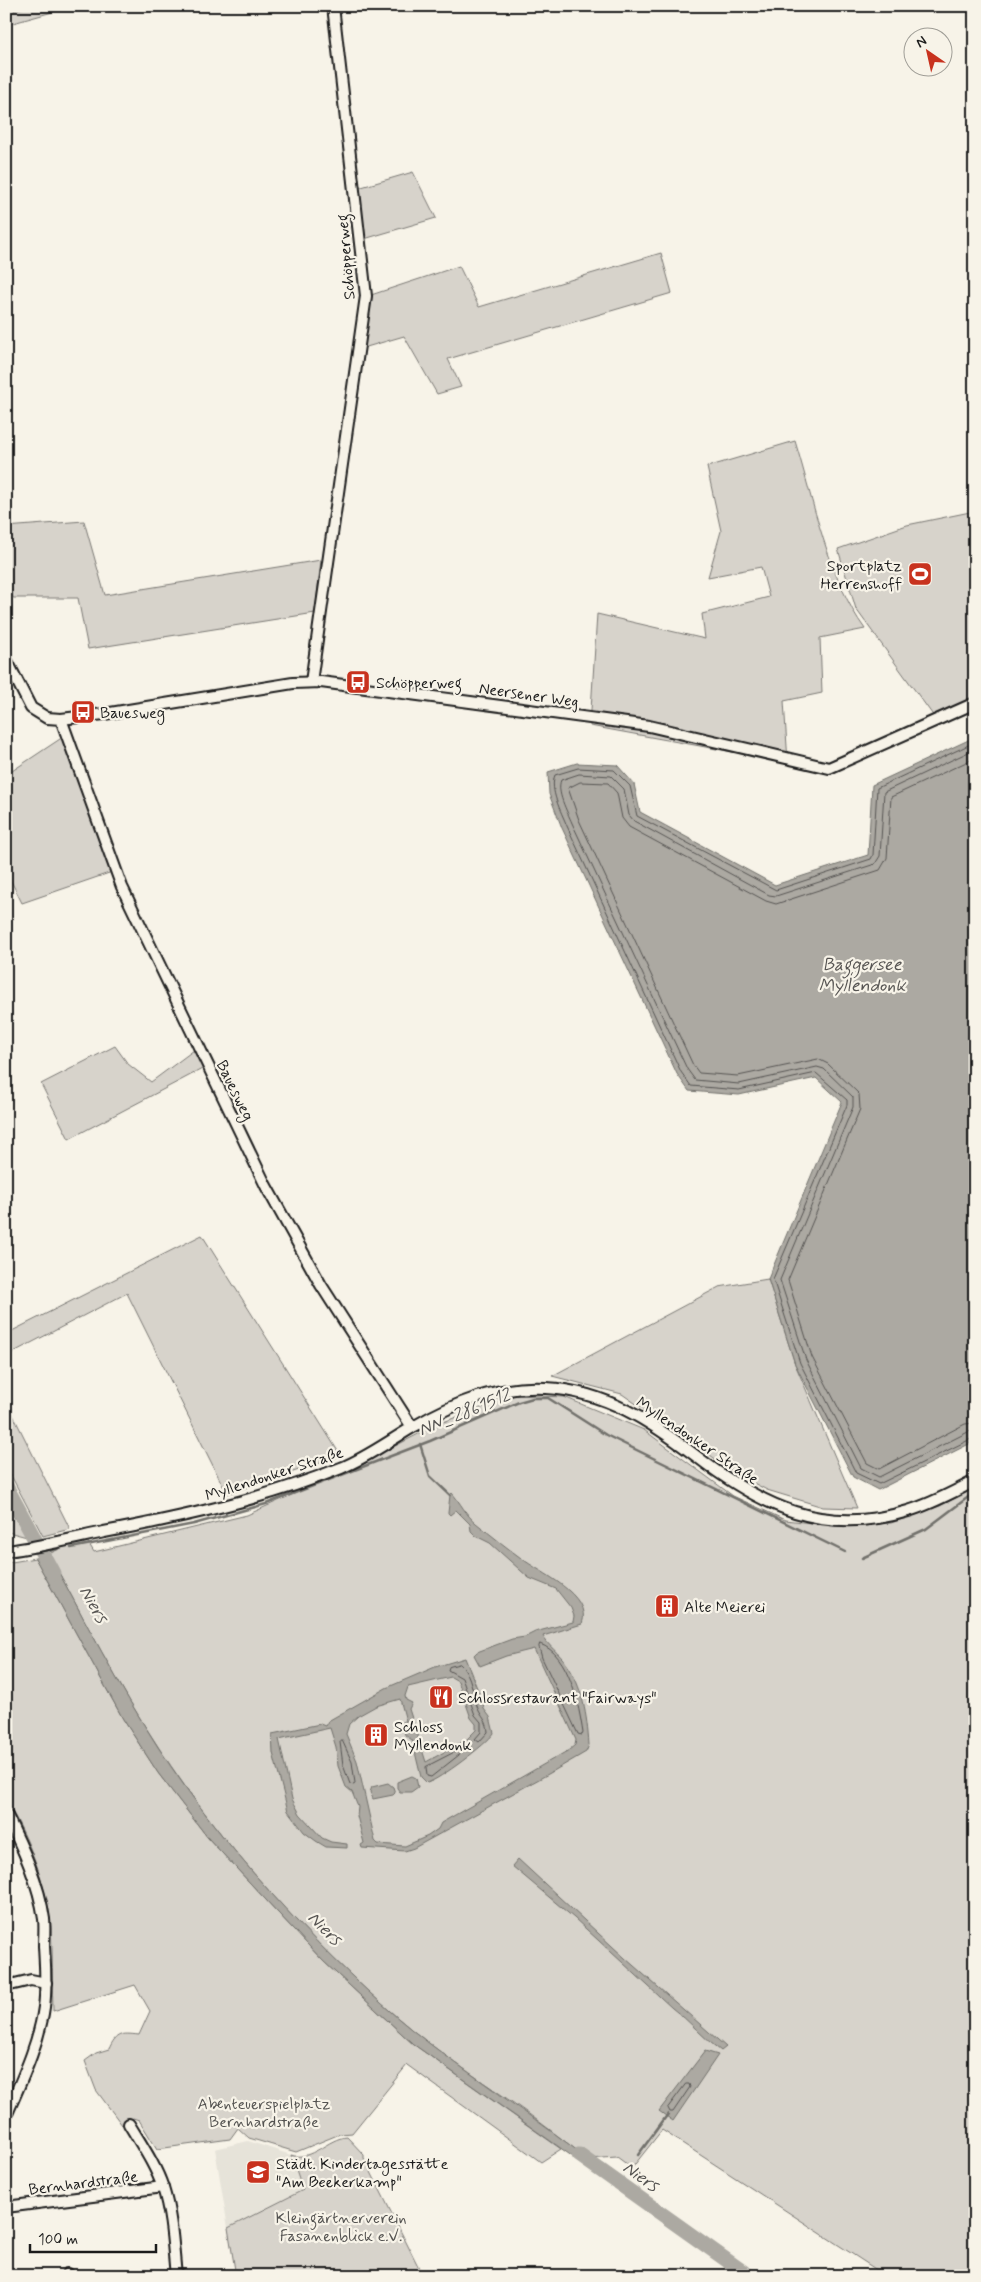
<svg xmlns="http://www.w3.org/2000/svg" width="981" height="2282" font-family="Mynerve,sans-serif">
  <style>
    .built { fill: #e6e3d9 }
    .green { fill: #d7d3cb; stroke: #7a7874 }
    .water { fill: #aca9a2; stroke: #72716c; fill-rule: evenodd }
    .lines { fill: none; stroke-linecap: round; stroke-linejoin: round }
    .shore { stroke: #565452; stroke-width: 1 }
    .stream { stroke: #72716c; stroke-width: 2.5 }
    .river { stroke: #aca9a2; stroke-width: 15 }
    .minor-casing { stroke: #1c1c1c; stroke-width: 14 }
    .minor { stroke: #f7f3e8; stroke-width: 10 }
    .labels { text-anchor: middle; stroke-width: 4.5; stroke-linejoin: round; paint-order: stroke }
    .street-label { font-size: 16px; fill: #1c1c1c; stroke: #f7f3e8 }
    .poi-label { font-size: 16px; fill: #1c1c1c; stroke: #f7f3e8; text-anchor: start }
    .park-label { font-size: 16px; fill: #545351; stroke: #f7f3e8 }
    .water-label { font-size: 18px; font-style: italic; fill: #565452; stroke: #f7f3e8 }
  </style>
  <rect width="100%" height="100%" fill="#f7f3e8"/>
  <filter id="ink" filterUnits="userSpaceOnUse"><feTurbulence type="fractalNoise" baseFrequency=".02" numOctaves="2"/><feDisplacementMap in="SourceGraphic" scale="10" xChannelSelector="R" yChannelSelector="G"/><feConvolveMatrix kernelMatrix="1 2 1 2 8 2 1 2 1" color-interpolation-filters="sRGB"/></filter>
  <g filter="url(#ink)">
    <path class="built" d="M 248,2141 L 291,2155 L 303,2190 L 228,2228 L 215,2149 Z"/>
    <g class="green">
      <path d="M 29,6 L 74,6 L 6,25 L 6,13 Z"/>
      <path d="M 413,172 L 436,218 L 364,239 L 358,188 Z"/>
      <path d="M 661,253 L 672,293 L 448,359 L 461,387 L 437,394 L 404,336 L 363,348 L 371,295 L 459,266 L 479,307 Z"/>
      <path d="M 795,441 C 813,500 829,580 865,629 L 820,638 L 822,693 L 784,701 L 788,762 L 590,726 L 597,614 L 705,639 L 702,614 L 769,597 L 761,567 L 708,577 L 721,531 L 707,467 Z"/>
      <path d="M 975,511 L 975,700 L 935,718 L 856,609 L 838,549 L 907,525 Z"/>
      <path d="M 84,521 L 105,595 L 321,560 L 315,613 L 88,649 L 78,598 L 13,598 L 6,573 L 6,527 Z"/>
      <path d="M 63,737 L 112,872 L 22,903 L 6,871 L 6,775 Z"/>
      <path d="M 115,1046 L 128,1064 L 151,1082 L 194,1050 L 204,1068 L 69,1139 L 41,1084 Z"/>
      <path d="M 202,1235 L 341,1456 L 227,1494 L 127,1293 L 6,1356 L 6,1334 Z"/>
      <path d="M 768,1279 L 795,1364 L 857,1508 L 823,1507 L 767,1490 L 740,1476 L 622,1394 L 552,1376 L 719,1287 Z"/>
      <path d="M 515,1395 L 564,1397 L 644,1430 L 733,1496 L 785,1520 L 838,1526 L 891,1523 L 940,1506 L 975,1488 L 975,2267 L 919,2276 L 886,2276 L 662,2130 L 632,2168 L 617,2157 L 588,2159 C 563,2140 538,2120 512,2102 C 473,2075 435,2050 399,2019 C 309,1941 224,1848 159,1748 C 118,1686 84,1619 49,1554 L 69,1544 L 86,1539 L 94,1552 L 247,1515 L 356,1466 L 438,1424 Z"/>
      <path d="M 6,1401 L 70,1529 L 43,1536 L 6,1466 Z"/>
      <path d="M 6,1502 L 17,1522 L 26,1528 L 27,1537 L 8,1532 L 6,1534 Z"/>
      <path d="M 35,1558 L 123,1719 L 158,1773 L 208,1838 L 323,1961 L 413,2044 L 561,2149 L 541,2162 L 407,2065 L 352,2133 L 340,2134 L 296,2152 L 249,2138 L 238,2128 L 230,2139 L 157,2149 L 139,2120 L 133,2118 L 122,2125 L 96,2090 L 85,2061 L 96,2053 L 109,2049 C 116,2033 121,2033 139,2035 L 150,2011 L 135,1985 L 53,2011 C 52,1983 53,1954 51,1927 C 46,1883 29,1838 6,1801 L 6,1563 Z"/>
      <path d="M 347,2137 L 364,2155 L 364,2158 L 423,2276 L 236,2276 L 228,2228 L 303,2190 L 291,2155 C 311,2162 328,2138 347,2137 Z"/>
    </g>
    <g class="water">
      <path d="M 975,737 L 975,1441 L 878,1490 L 853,1477 L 795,1364 L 768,1279 L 842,1102 L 816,1078 L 739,1095 L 689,1091 L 677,1074 L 562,828 L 549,794 L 548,772 L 577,763 L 617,765 L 634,784 L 640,812 L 775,885 L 868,855 L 872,785 Z"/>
      <path d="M 452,1493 C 460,1502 466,1515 476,1523 C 491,1535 506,1547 521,1558 C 539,1572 593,1595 582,1624 L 543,1636 C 547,1645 560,1654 566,1663 C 583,1687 587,1716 589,1745 L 586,1752 L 550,1773 L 414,1848 L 405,1851 L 362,1848 L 361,1845 L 364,1843 L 357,1816 L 358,1807 L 352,1792 L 346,1787 L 338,1766 L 336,1747 L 330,1728 L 279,1739 L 292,1799 L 300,1814 L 322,1838 L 331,1842 L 347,1844 L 347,1848 L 326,1847 L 316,1841 L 304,1832 L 288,1811 L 273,1753 L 272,1734 L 320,1724 L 325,1726 L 328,1721 L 386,1688 L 435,1667 L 465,1658 L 483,1703 L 484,1709 L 490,1717 L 494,1733 C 487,1744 439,1780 427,1783 L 421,1777 L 412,1740 L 405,1735 L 402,1722 L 406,1721 L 400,1699 L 376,1706 L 358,1716 L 349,1724 L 346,1734 L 357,1761 L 375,1841 L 378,1844 L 405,1846 L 428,1836 L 438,1829 L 441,1823 L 569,1750 L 575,1745 L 576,1740 L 534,1649 L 506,1656 L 480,1666 L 474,1655 L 477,1652 L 512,1639 L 525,1637 L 535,1632 L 573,1622 L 574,1616 L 571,1608 L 556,1589 L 529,1578 L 490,1543 L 476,1536 L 471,1531 L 470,1524 L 456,1510 L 450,1515 L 448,1513 L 450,1495 ZM 451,1677 L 458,1681 L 471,1718 L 476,1724 L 476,1730 L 466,1740 L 426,1762 L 409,1709 L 412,1703 L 406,1700 L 405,1696 L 408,1687 Z"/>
      <path d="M 49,1554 C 84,1619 118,1685 158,1747 C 222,1846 311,1942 399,2019 C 435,2050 475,2076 513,2104 C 542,2124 570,2145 598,2166 L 593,2171 L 413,2044 L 323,1961 L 208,1838 L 158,1773 L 123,1719 L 35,1558 Z"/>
      <path d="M 412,1776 L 416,1778 L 418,1787 L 411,1792 L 400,1792 L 397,1788 L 397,1782 Z"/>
      <path d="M 388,1783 L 393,1787 L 395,1793 L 393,1795 L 373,1799 L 370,1792 L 372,1787 Z"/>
      <path d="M 518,1859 L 625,1958 L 726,2047 L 721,2051 C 703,2038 690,2021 672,2008 L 574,1918 L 512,1866 Z"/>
      <path d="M 705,2051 L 718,2055 L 673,2121 L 659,2111 Z"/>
    </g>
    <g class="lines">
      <g class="shore">
        <path d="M 975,742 L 877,788 L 873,855 L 871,859 L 776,890 L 637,816 L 630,786 L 614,770 L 578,768 L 555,775 C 549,790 561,811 567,826 L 681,1072 L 691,1086 L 739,1090 L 816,1073 L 847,1100 L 847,1105 L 773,1279 L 800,1363 L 856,1473 L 879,1484 L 975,1437"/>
        <path d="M 975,749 L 884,792 L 880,856 L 875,864 L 776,896 L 769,895 L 634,821 L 629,815 L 624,789 L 611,776 L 579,774 L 561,780 C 556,792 567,811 572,823 L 687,1069 L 695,1080 L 739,1084 L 817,1067 L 824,1069 L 853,1097 L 853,1107 L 780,1280 L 806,1360 L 861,1468 L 879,1477 L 968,1432 L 975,1430"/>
        <path d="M 975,758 L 891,797 L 887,858 L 880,870 L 776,904 L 766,901 L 629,827 L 622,818 L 617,793 L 608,783 L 580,782 L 568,788 L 579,820 L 693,1065 L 699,1073 L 738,1076 L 818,1059 L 828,1064 L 859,1094 L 860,1109 L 788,1280 L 812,1357 L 867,1463 L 879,1469 L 965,1424 L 975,1423"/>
        <path d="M 540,1644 C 570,1654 579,1707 583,1733 L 582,1735 L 578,1734 L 542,1658 L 539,1647 Z"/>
        <path d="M 460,1664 C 472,1672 473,1699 479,1711 C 484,1720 487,1721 488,1732 L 479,1742 L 475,1739 L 481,1732 L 481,1722 L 475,1715 L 462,1678 L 448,1670 L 449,1667 Z"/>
        <path d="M 342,1740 L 352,1762 L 355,1783 L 354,1785 L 350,1784 L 343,1765 L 340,1742 Z"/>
        <path d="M 457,1751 L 460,1752 L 459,1755 L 431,1777 L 427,1776 L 426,1767 Z"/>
        <path d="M 686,2084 L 689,2084 L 690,2087 L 673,2112 L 670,2112 L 668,2108 Z"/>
      </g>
      <g class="stream">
        <path d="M 420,1444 L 430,1476 L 450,1495"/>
        <path d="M 71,1548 L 194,1524 L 266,1504 L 430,1441 L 519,1402 L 533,1398 L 548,1398 L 606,1435 L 845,1552"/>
        <path d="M 42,1553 L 57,1549"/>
        <path d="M 862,1558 L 926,1529 L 975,1492"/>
        <path d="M 638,2155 L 668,2114"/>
      </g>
      <g class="river">
        <path d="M 6,1486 L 53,1573"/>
        <path d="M 579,2155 L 749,2276"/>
      </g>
      <defs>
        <g id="minor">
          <path d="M 6,659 L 31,708 L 47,718 L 61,719 L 104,714 L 293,683 L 321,682 L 649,726 L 829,768 L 975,703"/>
          <path d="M 311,682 L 366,296 L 333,6"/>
          <path d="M 61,719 L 122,887 L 266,1186 L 321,1285 L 412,1427"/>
          <path d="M 6,1551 C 39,1547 71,1539 104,1532 C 184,1517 264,1499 341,1468 C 366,1458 389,1441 413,1427 C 454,1403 498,1385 546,1388 C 605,1391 650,1421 696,1456 C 761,1506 824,1537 908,1511 C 932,1504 953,1492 975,1481"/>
          <path d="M 6,1814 C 22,1846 39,1883 44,1919 C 45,1927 44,1937 44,1946 C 45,1966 47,1986 44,2007 C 39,2044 21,2081 6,2116"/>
          <path d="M 6,1986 L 31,1980 L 46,1983"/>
          <path d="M 129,2124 C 141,2144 156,2166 163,2188 C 172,2216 173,2247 176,2276"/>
          <path d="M 6,2207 L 163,2187"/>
          <path d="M 67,2276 L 67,2274"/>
        </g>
      </defs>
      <use href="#minor" class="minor-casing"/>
      <use href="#minor" class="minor"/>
    </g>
  </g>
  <defs>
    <symbol id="stadium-square" viewBox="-11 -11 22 22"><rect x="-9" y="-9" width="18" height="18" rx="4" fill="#c8321e" stroke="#f7f3e8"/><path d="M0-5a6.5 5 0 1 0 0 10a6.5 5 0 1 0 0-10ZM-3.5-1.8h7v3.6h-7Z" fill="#fff"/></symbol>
    <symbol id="bus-square" viewBox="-11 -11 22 22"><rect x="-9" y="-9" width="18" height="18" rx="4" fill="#c8321e" stroke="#f7f3e8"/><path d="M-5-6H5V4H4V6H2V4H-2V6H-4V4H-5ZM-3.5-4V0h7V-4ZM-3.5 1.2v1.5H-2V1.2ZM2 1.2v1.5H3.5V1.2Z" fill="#fff"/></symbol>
    <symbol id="building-square" viewBox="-11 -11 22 22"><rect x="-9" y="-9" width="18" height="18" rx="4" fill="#c8321e" stroke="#f7f3e8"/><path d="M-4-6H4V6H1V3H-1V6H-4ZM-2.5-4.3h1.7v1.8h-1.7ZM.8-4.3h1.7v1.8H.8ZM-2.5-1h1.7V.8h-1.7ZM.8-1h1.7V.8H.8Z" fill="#fff"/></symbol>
    <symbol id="restaurant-square" viewBox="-11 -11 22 22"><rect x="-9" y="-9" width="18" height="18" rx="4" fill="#c8321e" stroke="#f7f3e8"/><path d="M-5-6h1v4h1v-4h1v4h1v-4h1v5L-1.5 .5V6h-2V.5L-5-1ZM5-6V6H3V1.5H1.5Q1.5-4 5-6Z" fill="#fff"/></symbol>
    <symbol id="school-square" viewBox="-11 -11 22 22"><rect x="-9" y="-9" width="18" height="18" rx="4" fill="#c8321e" stroke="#f7f3e8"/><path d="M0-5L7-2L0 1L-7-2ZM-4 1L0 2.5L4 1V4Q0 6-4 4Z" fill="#fff"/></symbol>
  </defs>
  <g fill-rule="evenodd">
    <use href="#stadium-square" x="906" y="560" width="28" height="28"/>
    <use href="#bus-square" x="344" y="668" width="28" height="28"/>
    <use href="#bus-square" x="69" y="698" width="28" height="28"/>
    <use href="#building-square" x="653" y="1592" width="28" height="28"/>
    <use href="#restaurant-square" x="427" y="1683" width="28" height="28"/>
    <use href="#building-square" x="362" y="1721" width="28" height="28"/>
    <use href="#school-square" x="244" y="2158" width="28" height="28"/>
  </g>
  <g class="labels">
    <g class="street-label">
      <text transform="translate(345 257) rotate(-95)" y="6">Schöpperweg</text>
      <text transform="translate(529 694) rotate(8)" y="6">Neersener Weg</text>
      <text transform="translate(236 1090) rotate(64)" y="6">Bauesweg</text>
      <text transform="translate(698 1440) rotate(34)" y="6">Myllendonker Straße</text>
      <text transform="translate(274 1473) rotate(-18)" y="6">Myllendonker Straße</text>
      <text transform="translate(83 2182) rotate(-7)" y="6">Bernhardstraße</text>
    </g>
    <g class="poi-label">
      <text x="902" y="571" text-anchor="end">Sportplatz<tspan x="902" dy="18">Herrenshoff</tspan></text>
      <text x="376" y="688">Schöpperweg</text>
      <text x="100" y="718">Bauesweg</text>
      <text x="684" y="1612">Alte Meierei</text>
      <text x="458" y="1703">Schlossrestaurant "Fairways"</text>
      <text x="394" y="1732">Schloss<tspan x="394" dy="18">Myllendonk</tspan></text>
      <text x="276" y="2169">Städt. Kindertagesstätte<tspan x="276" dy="18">"Am Beekerkamp"</tspan></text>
    </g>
    <g class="park-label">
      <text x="264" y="2109">Abenteuerspielplatz<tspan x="264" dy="18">Bernhardstraße</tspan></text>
      <text x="341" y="2223">Kleingärtnerverein<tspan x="341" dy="18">Fasanenblick e.V.</tspan></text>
    </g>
    <g class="water-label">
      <text x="862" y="970">Baggersee<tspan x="862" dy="21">Myllendonk</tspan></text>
      <text transform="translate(464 1412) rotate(-22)" y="6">NN_2861512</text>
      <text transform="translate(94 1604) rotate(61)" y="6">Niers</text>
      <text transform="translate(325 1928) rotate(45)" y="6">Niers</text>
      <text transform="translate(641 2176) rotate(35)" y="6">Niers</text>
    </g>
  </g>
  <rect width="981" height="2282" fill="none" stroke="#f7f3e8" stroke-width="25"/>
  <rect x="12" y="12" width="956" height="2257" fill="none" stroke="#1c1c1c" stroke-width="2" filter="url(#ink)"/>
  <g transform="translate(928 52) rotate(326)"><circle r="24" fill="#f7f3e8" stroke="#9f9d96"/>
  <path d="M0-4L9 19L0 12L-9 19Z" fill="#c8321e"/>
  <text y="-8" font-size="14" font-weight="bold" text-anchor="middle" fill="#1c1c1c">N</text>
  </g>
  <path d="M30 2244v8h126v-8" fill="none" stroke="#1c1c1c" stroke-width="2.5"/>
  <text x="38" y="2244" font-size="15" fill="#1c1c1c" stroke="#f7f3e8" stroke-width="4" paint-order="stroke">100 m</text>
</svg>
